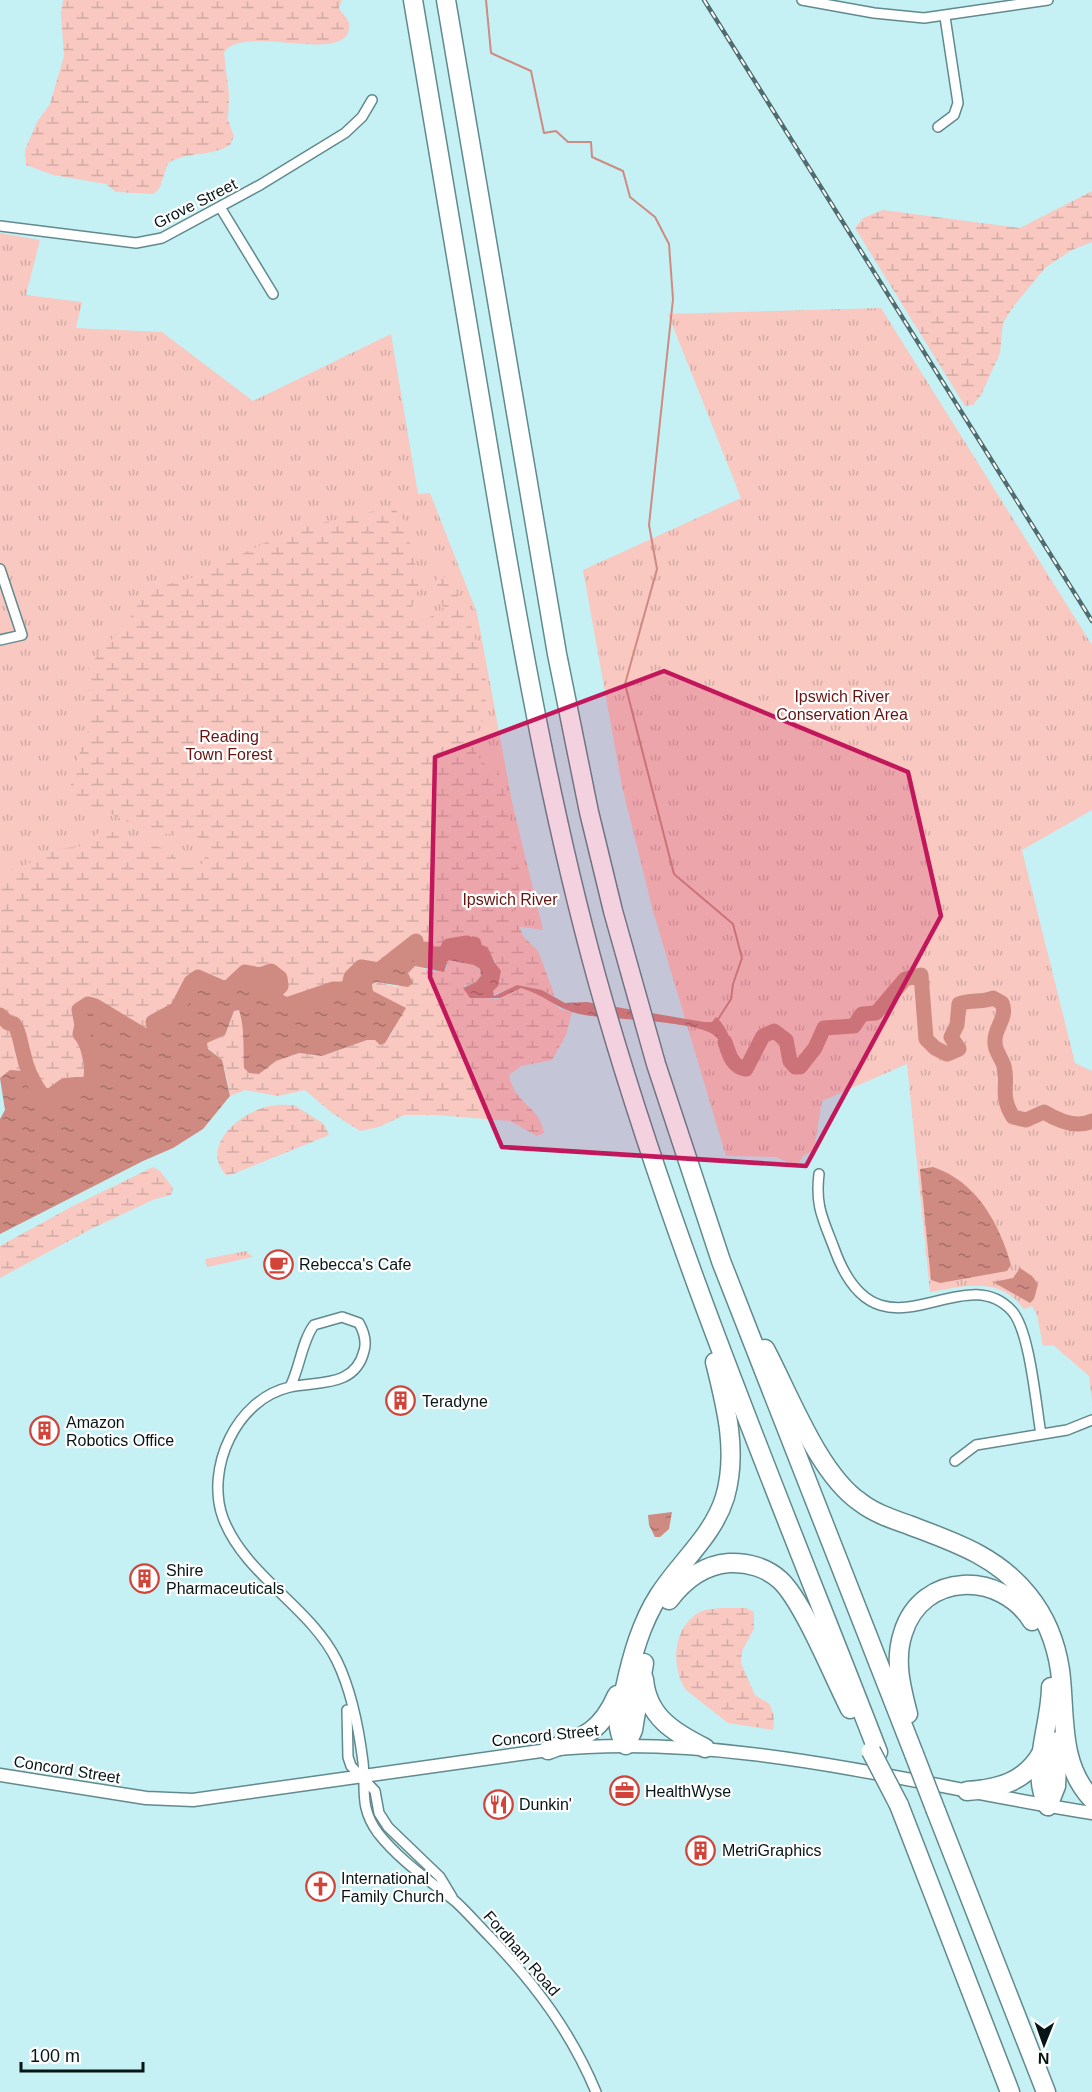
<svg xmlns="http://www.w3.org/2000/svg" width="1092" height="2092" font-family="Arial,sans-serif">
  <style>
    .grass { fill: url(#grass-tufts) }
    .wetland { fill: url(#wetland-marsh) }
    .water { fill: url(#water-ripples) }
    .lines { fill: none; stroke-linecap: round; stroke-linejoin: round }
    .stream { stroke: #cf8a81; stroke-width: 2 }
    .river { stroke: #cf8a81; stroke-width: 15 }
    .minor-casing { stroke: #618a8e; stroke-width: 12 }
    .tertiary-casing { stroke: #618a8e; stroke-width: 15 }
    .motorway-casing { stroke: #618a8e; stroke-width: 21 }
    .minor { stroke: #fff; stroke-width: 9 }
    .tertiary { stroke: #fff; stroke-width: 12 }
    .motorway { stroke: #fff; stroke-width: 18 }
    .rail-casing { stroke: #516c6e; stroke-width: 4.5 }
    .rail { stroke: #fff; stroke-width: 2; stroke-dasharray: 7; stroke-linecap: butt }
    .motorway-bridge-casing { stroke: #618a8e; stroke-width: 21; stroke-linecap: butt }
    .motorway-bridge { stroke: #fff; stroke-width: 18 }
    .marked { fill: #c2185b; fill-opacity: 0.2; stroke: #c2185b; stroke-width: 4.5; stroke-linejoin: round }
    .labels { text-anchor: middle; stroke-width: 4.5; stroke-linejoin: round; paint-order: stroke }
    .street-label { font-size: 16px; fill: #061617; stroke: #fff }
    .park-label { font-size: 16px; fill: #661410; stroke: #fff }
    .poi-label { font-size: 16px; fill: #061617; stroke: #fff; text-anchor: start }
  </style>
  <defs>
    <pattern id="grass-tufts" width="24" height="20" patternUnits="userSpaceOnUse" patternTransform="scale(1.5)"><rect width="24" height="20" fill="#f8c8c1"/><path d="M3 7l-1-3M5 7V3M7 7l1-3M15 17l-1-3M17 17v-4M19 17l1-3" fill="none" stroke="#d3aba5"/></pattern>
    <pattern id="wetland-marsh" width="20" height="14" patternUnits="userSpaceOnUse" patternTransform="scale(1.5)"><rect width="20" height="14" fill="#f8c8c1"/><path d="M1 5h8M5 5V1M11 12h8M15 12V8" fill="none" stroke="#d3aba5"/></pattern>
    <pattern id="water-ripples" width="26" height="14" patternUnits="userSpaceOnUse" patternTransform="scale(1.5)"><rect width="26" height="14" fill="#cf8a81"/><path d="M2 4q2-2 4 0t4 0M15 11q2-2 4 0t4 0" fill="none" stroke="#a67069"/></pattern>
  </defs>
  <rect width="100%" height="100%" fill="#c5f1f5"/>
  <g class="grass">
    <path d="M 0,233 L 40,240 L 26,295 L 82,302 L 76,328 L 162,332 L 253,401 L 391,334 L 418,494 L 430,493 L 477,613 L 512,802 L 543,930 L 490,922 L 0,1015 Z"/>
    <path d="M 881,308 L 1092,645 L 1092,810 L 1022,850 L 1075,1063 L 1092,1071 L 1092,1402 L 1089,1376 L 1053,1345 L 1043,1346 L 1037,1315 L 1032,1306 L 1024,1309 C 1000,1276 965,1286 930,1292 L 907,1064 L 822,1101 L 814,1150 L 803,1156 L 797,1166 L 776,1157 L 726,1156 L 653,911 L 622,786 L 583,570 L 741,498 L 668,314 Z"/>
    <path d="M 246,1251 L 253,1257 L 207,1267 L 205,1259 Z"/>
  </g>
  <g class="wetland">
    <path d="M 63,0 L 342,0 L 339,8 C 342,14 348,18 349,24 C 353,69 240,21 224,53 L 229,95 L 228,120 L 234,136 L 230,145 C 211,157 188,151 168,163 L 160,187 L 154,194 L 116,192 L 106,184 L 53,175 L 26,165 L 25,150 L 37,122 L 50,104 L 64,56 L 61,14 Z"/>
    <path d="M 1092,191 L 1092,242 L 1072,250 L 1046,267 L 1013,307 L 1003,323 L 1000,353 L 981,395 L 973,405 L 965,406 L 855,228 L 863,218 L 883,210 L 1020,228 Z"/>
    <path d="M 388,508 C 399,510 403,516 406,526 C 409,545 418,566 418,586 C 417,598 408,605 415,617 L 423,620 L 444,611 L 436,581 L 439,573 L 456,586 L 462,609 L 469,618 L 480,654 L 486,682 L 485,719 L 478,725 L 470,743 L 482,762 L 499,773 L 503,780 L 509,821 L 515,836 L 515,861 L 522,874 L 522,882 L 512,907 L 523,936 L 538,951 L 555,996 L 542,990 L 517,985 L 493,995 L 496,962 L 487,952 L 475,951 L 475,945 L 467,951 L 467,943 L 454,944 L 447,949 L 445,954 L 432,954 L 424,950 L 426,954 L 424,959 L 417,954 L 413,942 L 406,951 L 400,952 L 379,970 L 372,969 L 348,989 L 333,989 L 286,1005 L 269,996 L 250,978 L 236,978 L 229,987 L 223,988 L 206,979 L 187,990 C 179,1010 161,1020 150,1038 L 145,1039 L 137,1031 L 88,1004 L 79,1010 L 92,1076 L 89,1083 L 64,1086 L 53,1094 L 43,1096 L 23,1071 L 0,1078 L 0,872 C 25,868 30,862 51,851 C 60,847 73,849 83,845 C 91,841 95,835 101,831 L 122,833 L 169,851 L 185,868 L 200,866 L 205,860 L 203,843 L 198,837 L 149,832 L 111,814 L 73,804 L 69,797 L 74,768 L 90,726 L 91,703 L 86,678 L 89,666 L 131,617 L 141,599 L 155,588 L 198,576 L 291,530 Z"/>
    <path d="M 448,960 L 474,965 L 480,970 L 481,976 L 476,982 L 464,986 L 470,997 L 498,999 L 521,988 L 542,994 L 560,1009 L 572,1012 L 566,1035 L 552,1060 L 521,1066 L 509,1075 C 515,1106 539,1104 544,1133 L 537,1136 L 510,1121 L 436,1115 L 404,1115 L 379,1127 L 360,1131 L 332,1113 L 305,1090 L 278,1096 L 245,1090 L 230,1096 C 228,1080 224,1057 208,1049 L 207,1043 L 225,1035 L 234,1011 L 239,1010 C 244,1024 245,1041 243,1056 L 259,1074 L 276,1061 L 299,1053 L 322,1056 L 367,1040 L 375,1040 L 380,1045 L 392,1033 L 399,1017 L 373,991 L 372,984 L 376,982 L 398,987 L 411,968 L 415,966 L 435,972 L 446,970 Z"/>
    <path d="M 294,1105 L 324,1124 L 329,1135 L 233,1174 L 226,1175 C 199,1145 242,1111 270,1106 C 278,1104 287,1105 294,1105 Z"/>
    <path d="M 153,1167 L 160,1171 L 173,1188 L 171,1195 L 155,1199 L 91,1229 L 0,1278 L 0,1246 L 71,1207 Z"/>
    <path d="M 721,1608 L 746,1608 L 754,1612 L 754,1629 L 742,1651 L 741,1663 L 755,1695 L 770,1704 L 774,1717 L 773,1730 L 728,1723 L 686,1690 C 671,1667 672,1629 698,1613 C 704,1609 713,1609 721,1608 Z"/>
  </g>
  <g class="water">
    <path d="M 416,941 L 417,954 L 424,959 L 426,949 L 432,954 L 445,954 L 449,946 L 467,943 L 467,951 L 471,950 L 474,944 L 475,951 L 487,952 L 501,971 L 498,986 L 493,991 L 494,996 L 517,985 L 542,990 L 565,1003 L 587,1002 L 704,1022 L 712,1022 L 716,1017 C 729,1029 732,1043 734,1060 L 727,1061 C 724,1053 722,1042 715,1036 C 697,1020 608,1020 579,1014 C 557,1009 543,994 521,988 L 500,998 L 470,998 L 463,988 L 476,982 L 481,976 L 480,969 L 474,965 L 448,960 L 444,972 L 415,966 L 408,973 L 413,983 L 408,987 L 376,982 L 372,984 L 373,991 L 406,1008 L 385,1043 L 380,1045 L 375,1040 L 367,1040 L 322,1056 L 299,1053 L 276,1061 L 259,1074 L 249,1073 L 244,1068 C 243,1048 245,1029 239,1010 L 234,1011 L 225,1035 L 207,1043 L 208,1049 L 222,1060 L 230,1096 L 203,1129 L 173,1148 L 143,1161 L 0,1234 L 0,1119 L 5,1110 L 0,1078 L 10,1070 L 23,1071 L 43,1096 L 53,1094 L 64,1086 L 89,1083 C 95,1072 89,1043 80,1034 L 82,1025 L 79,1010 L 88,1004 L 95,1006 L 145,1039 L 150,1038 L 155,1030 L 153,1022 L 177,1009 L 191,982 L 198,977 L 223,988 L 229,987 L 240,976 L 247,975 L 269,996 L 286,1005 L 333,989 L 348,989 L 351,977 L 361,967 L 379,970 Z"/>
    <path d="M 933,1167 C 976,1181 999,1223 1011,1265 L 1007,1271 L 940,1283 L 931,1280 L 920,1169 Z"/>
    <path d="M 1020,1268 L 1032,1276 L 1038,1284 L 1034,1299 L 1030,1303 L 993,1282 L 1013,1278 Z"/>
    <path d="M 672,1512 L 669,1529 L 660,1537 L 655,1537 L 649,1525 L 648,1515 Z"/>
  </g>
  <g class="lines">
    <path class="stream" d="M 486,0 L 491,53 L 531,71 L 544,133 L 556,131 L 568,142 L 591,142 L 592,157 L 623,171 L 630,197 L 655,217 L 669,244 L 673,299 L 649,525 L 657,569 L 625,684 L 674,874 L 733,924 L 742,958 L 733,984 L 731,999 L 717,1021"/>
    <g class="river">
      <path d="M 0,1015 L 8,1023 L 14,1024 C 20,1033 20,1042 23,1052 C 26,1068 33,1083 43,1096 L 53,1094 L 64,1086 L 89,1083 C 95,1072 89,1043 80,1034 L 82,1025 L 79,1010 L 88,1004 L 95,1006 L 148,1038 L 155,1030 L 153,1022 L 177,1009 L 191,982 L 198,977 L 223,988 L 229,987 L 245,972 L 260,975 L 271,971 L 280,978 L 281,986 L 277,990 L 264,978 L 260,981 C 262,994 275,999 286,1005 L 333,989 L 348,989 L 351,977 L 361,967 L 379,970 L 416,941 L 417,954 L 424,959 L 426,949 L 432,954 L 445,954 L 449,946 L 467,943 L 467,951 L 471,951 L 474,944 L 475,951 L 482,953 L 487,964"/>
      <path d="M 725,1042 C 729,1054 732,1067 746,1069 L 763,1036 L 774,1031 L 786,1040 L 790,1061 L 795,1067 L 800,1067 L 815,1048 L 824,1028 L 854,1026 L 862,1014 L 876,1013 L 905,979 L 921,975 L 926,1039 L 935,1048 L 947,1054 L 959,1049 L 951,1037 L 957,1025 L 959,1004 C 971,999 982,1003 993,998 L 1002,1003 C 1008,1017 995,1027 995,1040 C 994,1051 1001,1056 1004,1066 C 1009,1086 999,1094 1013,1117 L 1026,1120 L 1044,1112 C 1057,1120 1076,1129 1092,1121"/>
    </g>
    <defs>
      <g id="minor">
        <path d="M 802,0 L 874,13 L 924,18 L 1048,0"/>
        <path d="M 938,127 L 954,115 L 958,103 L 945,17"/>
        <path d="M 220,207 L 273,294"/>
        <path d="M 0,226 L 136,243 L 162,238 L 260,185 L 345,133 L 362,117 L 372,100"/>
        <path d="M 0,569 L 22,635 L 0,640"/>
        <path d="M 819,1174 C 815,1206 823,1219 834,1248 C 878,1372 961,1255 1012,1311 C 1030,1331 1036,1406 1041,1434"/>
        <path d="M 290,1387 C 300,1367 302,1341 314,1325 L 342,1317 L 359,1323 C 364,1332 367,1341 364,1351 C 355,1388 317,1381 290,1387 C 236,1399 205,1469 223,1518 C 245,1576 310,1606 337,1661 C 351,1690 359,1730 363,1762 C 366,1790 359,1807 378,1833 C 400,1861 429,1880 456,1902 C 468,1913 479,1926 490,1937 C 535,1984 571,2032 596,2092"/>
        <path d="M 955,1461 L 976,1445 L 1067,1430 L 1092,1420"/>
        <path d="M 347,1710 L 348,1757 L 351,1766 L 375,1791 L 379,1813 L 388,1827 L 440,1877 L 452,1897"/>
      </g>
      <path id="tertiary" d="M 0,1775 L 146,1798 L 193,1800 L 548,1750 C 732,1731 912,1785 1092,1813"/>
      <g id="motorway">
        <path d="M 413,0 C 442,168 469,337 498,505 C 525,664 554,823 597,979 C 671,1244 779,1496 878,1752"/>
        <path d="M 446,0 L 557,654 L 589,812 L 613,911 L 656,1064 L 721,1261 L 914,1754"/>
        <path d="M 765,1349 C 789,1394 818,1473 860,1502 C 874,1513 892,1519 909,1525 C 954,1542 997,1556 1028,1595 C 1045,1616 1056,1643 1060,1670 C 1066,1714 1058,1763 1092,1799"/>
        <path d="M 669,1600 C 684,1580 704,1565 729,1563 C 748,1562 767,1568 780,1580 C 803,1601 834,1678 850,1709"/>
        <path d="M 644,1663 L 633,1730 L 626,1745 C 613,1727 620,1708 625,1688 C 632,1656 641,1623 659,1595 C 681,1561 713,1536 725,1497 C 738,1452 726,1406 715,1362"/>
        <path d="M 644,1679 C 647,1717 675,1733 705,1748"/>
        <path d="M 908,1714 C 901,1687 894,1660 903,1633 C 922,1571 1001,1571 1032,1621"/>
        <path d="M 548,1750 C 584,1737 601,1732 617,1695"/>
        <path d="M 967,1791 C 998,1789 1026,1782 1042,1752"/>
        <path d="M 899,1805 L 1010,2092"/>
        <path d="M 1048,1806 C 1029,1771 1051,1725 1051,1687"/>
        <path d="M 1048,1806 L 1056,1786 L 1058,1741"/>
        <path d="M 936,1811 L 1046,2092"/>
      </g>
    </defs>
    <use href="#minor" class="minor-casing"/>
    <use href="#tertiary" class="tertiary-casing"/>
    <use href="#motorway" class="motorway-casing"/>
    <use href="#minor" class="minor"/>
    <use href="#tertiary" class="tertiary"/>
    <use href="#motorway" class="motorway"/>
    <defs>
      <path id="rail" d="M 704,0 L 1092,621"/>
    </defs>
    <use href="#rail" class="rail-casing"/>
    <use href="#rail" class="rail"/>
    <defs>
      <g id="motorway-bridge">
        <path d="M 871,1751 L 899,1805"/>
        <path d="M 914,1754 L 936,1811"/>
      </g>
    </defs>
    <use href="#motorway-bridge" class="motorway-bridge-casing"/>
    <use href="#motorway-bridge" class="motorway-bridge"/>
  </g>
  <path class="marked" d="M 664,671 L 908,772 L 941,916 L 806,1166 L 502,1147 L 430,977 L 435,757 Z"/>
  <defs>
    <symbol id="cafe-ring" viewBox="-11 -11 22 22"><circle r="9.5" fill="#fff" stroke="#d24439" stroke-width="1.5"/><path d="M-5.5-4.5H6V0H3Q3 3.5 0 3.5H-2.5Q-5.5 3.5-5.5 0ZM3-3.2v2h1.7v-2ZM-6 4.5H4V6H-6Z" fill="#d24439"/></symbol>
    <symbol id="building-ring" viewBox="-11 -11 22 22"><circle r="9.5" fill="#fff" stroke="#d24439" stroke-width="1.5"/><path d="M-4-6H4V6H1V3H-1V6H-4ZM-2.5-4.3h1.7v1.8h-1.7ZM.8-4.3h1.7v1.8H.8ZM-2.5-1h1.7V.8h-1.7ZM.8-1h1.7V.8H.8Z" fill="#d24439"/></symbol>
    <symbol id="office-ring" viewBox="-11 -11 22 22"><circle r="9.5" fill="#fff" stroke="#d24439" stroke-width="1.5"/><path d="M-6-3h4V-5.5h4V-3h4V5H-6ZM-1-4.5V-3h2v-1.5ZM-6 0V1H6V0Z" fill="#d24439"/></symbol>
    <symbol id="restaurant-ring" viewBox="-11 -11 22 22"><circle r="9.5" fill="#fff" stroke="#d24439" stroke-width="1.5"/><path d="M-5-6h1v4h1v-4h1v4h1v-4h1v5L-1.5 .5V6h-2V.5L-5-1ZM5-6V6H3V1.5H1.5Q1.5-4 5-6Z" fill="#d24439"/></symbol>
    <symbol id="church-ring" viewBox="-11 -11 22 22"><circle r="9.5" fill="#fff" stroke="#d24439" stroke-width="1.5"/><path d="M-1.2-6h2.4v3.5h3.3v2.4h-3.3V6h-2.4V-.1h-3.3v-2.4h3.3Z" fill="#d24439"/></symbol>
  </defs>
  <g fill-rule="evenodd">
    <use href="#cafe-ring" x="262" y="1248" width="33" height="33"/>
    <use href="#building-ring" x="384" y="1384" width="33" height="33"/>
    <use href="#building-ring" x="28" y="1414" width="33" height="33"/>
    <use href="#building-ring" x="128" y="1562" width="33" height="33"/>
    <use href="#office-ring" x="608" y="1774" width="33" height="33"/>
    <use href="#restaurant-ring" x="482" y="1788" width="33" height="33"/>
    <use href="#building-ring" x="684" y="1834" width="33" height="33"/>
    <use href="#church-ring" x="304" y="1870" width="33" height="33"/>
  </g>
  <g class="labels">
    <g class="street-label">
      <text transform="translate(195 203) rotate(-27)" y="6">Grove Street</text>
      <text transform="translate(545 1735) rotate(-6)" y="6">Concord Street</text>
      <text transform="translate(67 1769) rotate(9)" y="6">Concord Street</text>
      <text transform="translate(522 1953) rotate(49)" y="6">Fordham Road</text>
    </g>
    <g class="park-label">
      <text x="842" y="702">Ipswich River<tspan x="842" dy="18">Conservation Area</tspan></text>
      <text x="229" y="742">Reading<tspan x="229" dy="18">Town Forest</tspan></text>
      <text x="510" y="905">Ipswich River</text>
    </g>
    <g class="poi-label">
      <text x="299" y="1270">Rebecca's Cafe</text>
      <text x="422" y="1407">Teradyne</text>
      <text x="66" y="1428">Amazon<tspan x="66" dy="18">Robotics Office</tspan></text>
      <text x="166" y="1576">Shire<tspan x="166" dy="18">Pharmaceuticals</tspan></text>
      <text x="645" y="1797">HealthWyse</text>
      <text x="519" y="1810">Dunkin'</text>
      <text x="722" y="1856">MetriGraphics</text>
      <text x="341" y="1884">International<tspan x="341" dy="18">Family Church</tspan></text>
    </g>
  </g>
  <g transform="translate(1044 2044) rotate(181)" stroke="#ffffff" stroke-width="4.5" paint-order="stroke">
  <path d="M0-4.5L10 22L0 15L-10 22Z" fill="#061617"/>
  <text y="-9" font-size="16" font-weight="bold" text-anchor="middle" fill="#061617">N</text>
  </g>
  <path d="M21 2062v9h122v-9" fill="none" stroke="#061617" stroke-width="3"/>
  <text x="30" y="2062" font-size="18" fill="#061617" stroke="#ffffff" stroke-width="4.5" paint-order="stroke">100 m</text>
</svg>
